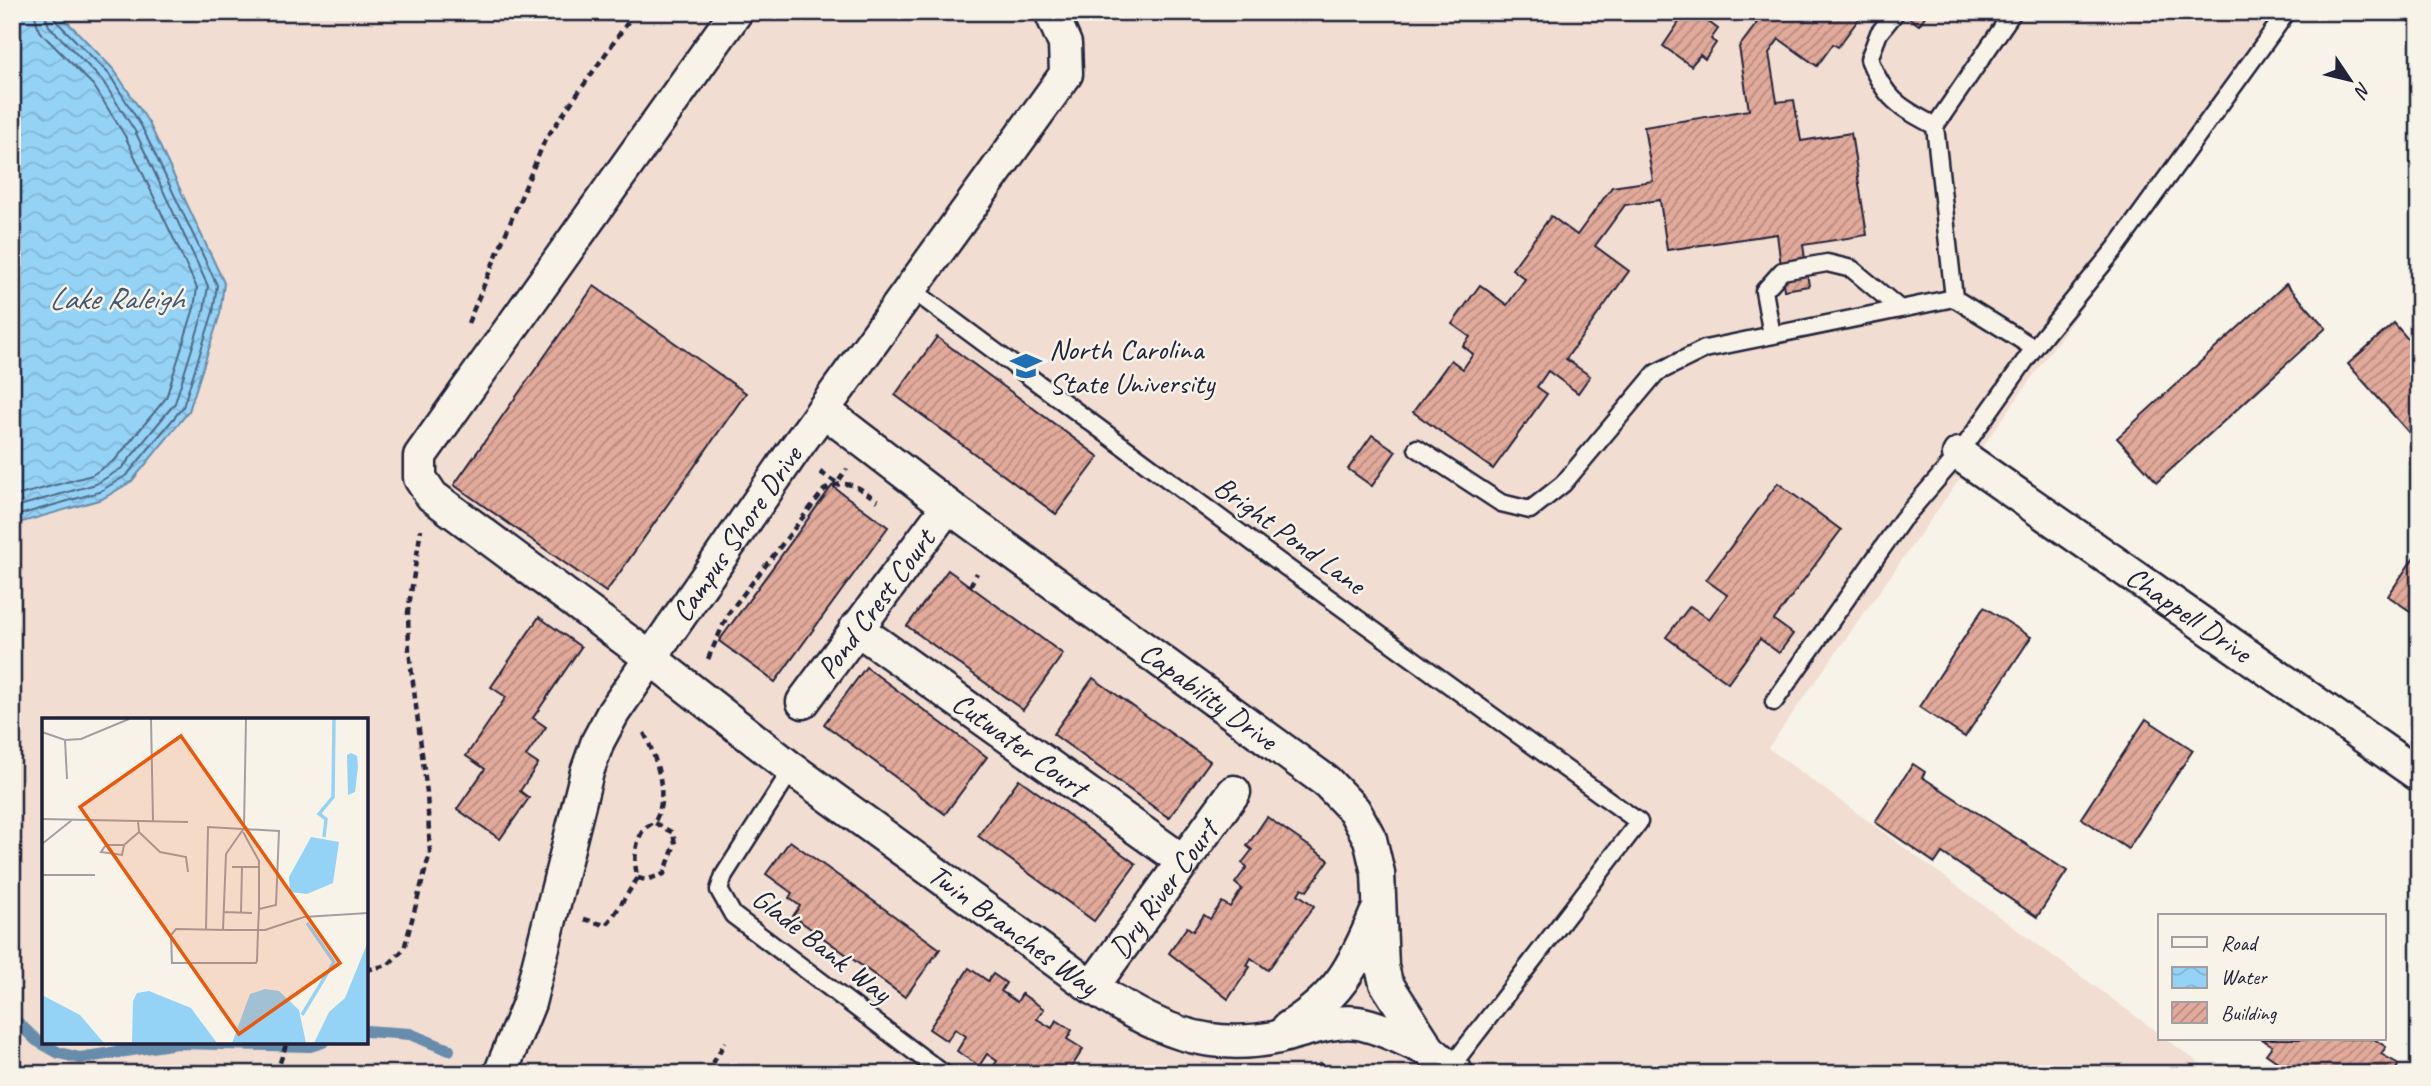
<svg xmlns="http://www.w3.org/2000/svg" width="2431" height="1086" font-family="Caveat,sans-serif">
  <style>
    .built { fill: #f1ddd1; fill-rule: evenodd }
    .water { fill: url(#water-waves); stroke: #678cab; stroke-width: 2 }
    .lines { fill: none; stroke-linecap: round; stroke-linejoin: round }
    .shore { stroke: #506986; stroke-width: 2 }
    .stream { stroke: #678cab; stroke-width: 12 }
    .building { fill: url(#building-hatch); stroke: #22223b; stroke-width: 2 }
    .lane-casing { stroke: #22223b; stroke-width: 21 }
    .street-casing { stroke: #22223b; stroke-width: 37 }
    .path { stroke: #22223b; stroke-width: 4.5; stroke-dasharray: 7 5; stroke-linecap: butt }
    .lane { stroke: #f7f3e8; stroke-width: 16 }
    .street { stroke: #f7f3e8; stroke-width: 32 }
    .labels { text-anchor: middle; stroke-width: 5; stroke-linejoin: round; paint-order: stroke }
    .poi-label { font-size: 30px; fill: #22223b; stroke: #f7f3e8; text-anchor: start }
    .street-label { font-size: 30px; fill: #22223b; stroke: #f7f3e8 }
    .water-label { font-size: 32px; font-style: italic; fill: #445773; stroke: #f7f3e8 }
    .inset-river { fill: none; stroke: #95d3f6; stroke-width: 3.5 }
    .inset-road { fill: none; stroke: #a29fa3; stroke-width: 2 }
    .view { fill: #e8590c; fill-opacity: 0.15; stroke: #e8590c; stroke-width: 3.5 }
    .inset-edge { fill: none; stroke: #22223b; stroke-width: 3.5 }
  </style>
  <defs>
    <pattern id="water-waves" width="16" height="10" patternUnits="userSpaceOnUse" patternTransform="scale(1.75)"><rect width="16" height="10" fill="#95d3f6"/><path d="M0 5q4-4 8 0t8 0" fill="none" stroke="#80b5d4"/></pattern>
    <pattern id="building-hatch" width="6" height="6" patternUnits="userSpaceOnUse" patternTransform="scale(1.75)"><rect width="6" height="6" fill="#e2aa9b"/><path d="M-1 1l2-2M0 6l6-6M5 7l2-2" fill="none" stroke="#b78a80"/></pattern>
  </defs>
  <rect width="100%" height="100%" fill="#f7f3e8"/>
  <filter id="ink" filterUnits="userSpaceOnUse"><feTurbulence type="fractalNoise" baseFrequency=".0143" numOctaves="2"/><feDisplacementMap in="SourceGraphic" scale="14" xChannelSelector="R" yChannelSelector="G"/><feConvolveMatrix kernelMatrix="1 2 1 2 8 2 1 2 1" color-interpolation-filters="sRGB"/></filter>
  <g filter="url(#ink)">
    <path class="built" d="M 12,12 L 2292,12 L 1768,748 L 2160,1034 L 2160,1039 L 2166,1039 L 2214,1074 L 12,1074 ZM 44,720 L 366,720 L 366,1042 L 44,1042 Z"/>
    <path class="water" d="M 12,12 L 58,12 L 114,70 L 149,123 L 224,283 L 220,314 L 189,411 L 132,481 L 102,499 L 12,525 Z"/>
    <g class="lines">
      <g class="shore">
        <path d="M 12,497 L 92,475 L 115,460 L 166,398 L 194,308 L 197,288 L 125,136 L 94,86 L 39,31 L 34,12"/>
        <path d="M 12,508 L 96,484 L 122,468 L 175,403 L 204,310 L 208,286 L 135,131 L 102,80 L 49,26 L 44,12"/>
        <path d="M 12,517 L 99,492 L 127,475 L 183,407 L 213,312 L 217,285 L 142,127 L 109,74 L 55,20 L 53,12"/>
      </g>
      <g class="stream">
        <path d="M 12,1017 L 36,1040 L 59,1053 L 80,1058 L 177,1043 L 310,1046 L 323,1042"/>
        <path d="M 366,1031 L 410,1034 L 449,1050"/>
      </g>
    </g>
    <g class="building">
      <path d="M 1686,12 L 1695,12 L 1718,29 L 1711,39 L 1716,43 L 1705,59 L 1700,55 L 1691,66 L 1663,46 Z"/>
      <path d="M 1743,12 L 1864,12 L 1838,47 L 1833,44 L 1817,66 L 1779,39 L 1769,53 L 1777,102 L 1794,100 L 1801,141 L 1851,133 L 1867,235 L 1803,245 L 1809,286 L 1784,290 L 1777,234 L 1667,250 L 1660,200 L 1625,205 L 1595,246 L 1629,271 L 1566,359 L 1590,376 L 1578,393 L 1548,371 L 1537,387 L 1547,394 L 1493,469 L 1413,412 L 1451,360 L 1463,369 L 1473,354 L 1463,346 L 1470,337 L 1452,324 L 1480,285 L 1507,305 L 1525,279 L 1512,269 L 1551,216 L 1577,235 L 1612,187 L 1653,181 L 1644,127 L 1749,110 L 1739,47 L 1757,23 Z"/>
      <path d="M 1901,12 L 1928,12 L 1919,25 Z"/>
      <path d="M 2286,284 L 2326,328 L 2157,482 L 2117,438 Z"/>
      <path d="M 594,286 L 746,393 L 606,592 L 454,485 Z"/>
      <path d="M 2394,323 L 2419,352 L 2419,444 L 2348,364 Z"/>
      <path d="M 937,337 L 1099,457 L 1056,514 L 895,395 Z"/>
      <path d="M 1372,435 L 1396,451 L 1372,486 L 1348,469 Z"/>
      <path d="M 1778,483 L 1841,530 L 1774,620 L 1793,634 L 1779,653 L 1760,639 L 1728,683 L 1666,637 L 1690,606 L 1709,619 L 1727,595 L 1706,580 Z"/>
      <path d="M 832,486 L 888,527 L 775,682 L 719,641 Z"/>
      <path d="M 2418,551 L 2419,551 L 2419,617 L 2388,596 Z"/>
      <path d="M 948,570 L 1063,654 L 1023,710 L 907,626 Z"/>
      <path d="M 1984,607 L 2031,637 L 1965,737 L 1919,707 Z"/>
      <path d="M 539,617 L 581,647 L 533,718 L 546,727 L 526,756 L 538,764 L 520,791 L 529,798 L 500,839 L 457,809 L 485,769 L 466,756 L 506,697 L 491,687 Z"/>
      <path d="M 866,667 L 987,757 L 945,814 L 824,724 Z"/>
      <path d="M 1093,678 L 1210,761 L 1169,818 L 1053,734 Z"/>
      <path d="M 2146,719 L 2193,750 L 2128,849 L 2081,818 Z"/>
      <path d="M 1913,764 L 1925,772 L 1922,777 L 2067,871 L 2037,917 L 1942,853 L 1935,863 L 1875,822 Z"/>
      <path d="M 1019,779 L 1136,864 L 1094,921 L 978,836 Z"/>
      <path d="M 1267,817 L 1329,860 L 1307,891 L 1302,888 L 1298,894 L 1314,906 L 1268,970 L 1251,958 L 1247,965 L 1250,967 L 1228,999 L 1169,953 L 1187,927 L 1193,931 L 1204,915 L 1210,919 L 1222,902 L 1230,907 L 1242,889 L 1235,883 L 1247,867 L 1242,863 L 1252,850 L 1247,846 Z"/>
      <path d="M 790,841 L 940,949 L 905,997 L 793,916 L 800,906 L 789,898 L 792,893 L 766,874 Z"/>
      <path d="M 969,968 L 988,981 L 993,974 L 1006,983 L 1001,991 L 1017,1002 L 1022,994 L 1044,1009 L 1037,1019 L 1052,1028 L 1056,1020 L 1072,1030 L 1067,1039 L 1083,1049 L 1067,1074 L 988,1074 L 997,1061 L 987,1054 L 979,1066 L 957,1051 L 966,1036 L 955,1029 L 947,1041 L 929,1029 Z"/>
      <path d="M 2261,1039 L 2374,1039 L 2386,1047 L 2381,1054 L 2399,1064 L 2393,1074 L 2310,1074 L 2301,1068 L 2295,1074 L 2266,1054 L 2272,1046 Z"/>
      <path d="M 1320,1063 L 1333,1074 L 1311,1074 Z"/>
    </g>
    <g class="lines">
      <defs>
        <g id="lane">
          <path d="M 1896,12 L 1879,33 L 1869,59 C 1885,99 1899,107 1935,126"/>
          <path d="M 2013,12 L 1935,126 L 1954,298 L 2034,348"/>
          <path d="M 911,289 L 1286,567 L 1639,822 L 1446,1073"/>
          <path d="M 1772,335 L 1764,291 L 1782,271 L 1827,263 L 1852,269 L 1900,309"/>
          <path d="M 1417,448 L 1501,503 L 1530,510 L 1563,484 L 1656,373 L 1705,349 L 1954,298"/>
          <path d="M 1774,702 L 1902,520 L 1959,454 L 2034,348 L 2116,248 L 2287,12"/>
          <path d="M 792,769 L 724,875 L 719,890 L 733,915 L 944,1074"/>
        </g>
        <g id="street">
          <path id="s1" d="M 736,12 L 420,456 L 420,478 L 432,496 L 649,657 L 792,769 L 1092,987 C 1154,1027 1203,1053 1279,1037 C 1303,1031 1333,1019 1358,1023 C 1382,1027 1406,1041 1429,1050"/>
          <path id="s2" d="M 823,410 L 948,506 L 1327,782 L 1354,810 L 1370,839 L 1378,873 L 1382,967 L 1386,983 L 1429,1050 L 1457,1074"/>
          <path id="s3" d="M 1959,454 L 2419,775"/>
          <path id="s4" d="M 856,628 L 1184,862"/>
          <path id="s5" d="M 803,702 L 948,506"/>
          <path id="s6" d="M 1092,987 L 1234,792"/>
          <path d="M 1288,1028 C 1339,996 1353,968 1376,914"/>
          <path id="s7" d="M 500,1074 L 529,1003 L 587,772 L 598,741 L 613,713 L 792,453 L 1066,74 L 1065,44 L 1051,12"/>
        </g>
      </defs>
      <use href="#lane" class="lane-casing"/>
      <use href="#street" class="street-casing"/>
      <g class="path">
        <path d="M 468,323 L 545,140 L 635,12"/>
        <path d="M 820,472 L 837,483 L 847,469"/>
        <path d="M 970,586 L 977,573"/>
        <path d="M 708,659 L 728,614 L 824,490 C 848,477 858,487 878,501"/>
        <path d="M 644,733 C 656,756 669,795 656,819 C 653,824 648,825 644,829 C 635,841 633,865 638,878 L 646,880 L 664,874 L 675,844 L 673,833 L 655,823"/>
        <path d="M 584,919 L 605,925 C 613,920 630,888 638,878"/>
        <path d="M 366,970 L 388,965 L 404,949 L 430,853 L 427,793 L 409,651 L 408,612 L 421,529"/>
        <path d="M 276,1074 L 287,1042"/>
        <path d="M 707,1074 L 725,1042"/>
      </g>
      <use href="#lane" class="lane"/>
      <use href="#street" class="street"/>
    </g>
  </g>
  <defs>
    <symbol id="university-bare" viewBox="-9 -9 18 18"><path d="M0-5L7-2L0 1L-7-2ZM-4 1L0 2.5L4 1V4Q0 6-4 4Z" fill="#1f6fb2" stroke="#f7f3e8" stroke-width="2.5" paint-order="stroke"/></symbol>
  </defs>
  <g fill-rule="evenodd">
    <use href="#university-bare" x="1004" y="344" width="44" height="44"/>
  </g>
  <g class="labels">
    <g class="poi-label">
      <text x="1049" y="359">North Carolina<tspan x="1049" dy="34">State University</tspan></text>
    </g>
    <g class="street-label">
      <text dy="10" stroke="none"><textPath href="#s7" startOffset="597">Campus Shore Drive</textPath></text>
      <text transform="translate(1290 535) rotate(36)" y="10">Bright Pond Lane</text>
      <text dy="10" stroke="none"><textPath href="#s5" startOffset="122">Pond Crest Court</textPath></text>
      <text dy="10" stroke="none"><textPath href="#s3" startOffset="280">Chappell Drive</textPath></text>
      <text dy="10" stroke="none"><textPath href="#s2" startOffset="480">Capability Drive</textPath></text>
      <text dy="10" stroke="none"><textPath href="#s4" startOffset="201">Cutwater Court</textPath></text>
      <text dy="10" stroke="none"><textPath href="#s6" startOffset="121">Dry River Court</textPath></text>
      <text dy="10" stroke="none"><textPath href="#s1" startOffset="1314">Twin Branches Way</textPath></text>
      <text transform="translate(822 945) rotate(38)" y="10">Glade Bank Way</text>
    </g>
    <g class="water-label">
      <text x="116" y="309">Lake Raleigh</text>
    </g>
  </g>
  <g transform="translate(42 718)">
    <rect width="326" height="326" fill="#f7f3e8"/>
    <path d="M 309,35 L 315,38 L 316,48 L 313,74 L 306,77 L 305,37 ZM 269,119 L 297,124 L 291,165 L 265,176 L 248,174 L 247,159 ZM 325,226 L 325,325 L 272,325 L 287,294 L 303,280 ZM 223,271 L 237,273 L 257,292 L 264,325 L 190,325 L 208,276 ZM 107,273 L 149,290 L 175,325 L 90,325 L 91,283 L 95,275 ZM 0,277 L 38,297 L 62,325 L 0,325 Z" fill="#95d3f6"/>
    <path class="inset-river" d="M 282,119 L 284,101 L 277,96 L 291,79 L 292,1M 260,297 L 292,244 L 265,205"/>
    <path class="inset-road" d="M 109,1 L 111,103M 0,14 L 23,22 L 39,21 L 87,1M 23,22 L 25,61M 0,101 L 146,104M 97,114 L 118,134 L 144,139 L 146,154M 201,114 L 217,143 L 217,191 L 216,212 L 215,243 L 214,245 L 130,245 L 129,217 L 134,211 L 187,212 L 223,212 L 262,199 L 326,195M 0,126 L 30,102M 82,127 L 80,137 L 59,134 L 64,127 L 82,127 L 97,114 L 96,103M 190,149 L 217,149M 0,157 L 53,157M 182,194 L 210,195M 199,195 L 200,149M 164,212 L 166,109 L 237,113 L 234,187 L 217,191M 181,212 L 184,136 L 202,110 L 204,1"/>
    <path class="view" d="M 139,18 L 298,245 L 197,316 L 38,89 Z"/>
    <rect width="326" height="326" class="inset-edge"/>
  </g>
  <rect width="2431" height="1086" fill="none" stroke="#f7f3e8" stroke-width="42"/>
  <rect x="21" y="21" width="2389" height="1044" fill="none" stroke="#22223b" stroke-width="2.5" filter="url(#ink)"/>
  <rect x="2158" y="914" width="228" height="126" fill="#f7f3e8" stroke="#a29fa3" stroke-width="2"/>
  <rect x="2172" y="937" width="35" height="10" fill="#f7f3e8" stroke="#a29fa3" stroke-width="2"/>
  <text x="2221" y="950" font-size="21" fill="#22223b">Road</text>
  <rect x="2172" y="967" width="35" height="21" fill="url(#water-waves)" stroke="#a29fa3" stroke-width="2"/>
  <text x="2221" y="984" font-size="21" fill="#22223b">Water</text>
  <rect x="2172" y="1002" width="35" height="21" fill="url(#building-hatch)" stroke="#a29fa3" stroke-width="2"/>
  <text x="2221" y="1020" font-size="21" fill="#22223b">Building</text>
  <g transform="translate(2350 80) rotate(125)" stroke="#f7f3e8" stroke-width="5" paint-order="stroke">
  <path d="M0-5L12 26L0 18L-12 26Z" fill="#22223b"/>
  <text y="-10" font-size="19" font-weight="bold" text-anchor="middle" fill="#22223b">N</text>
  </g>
</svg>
